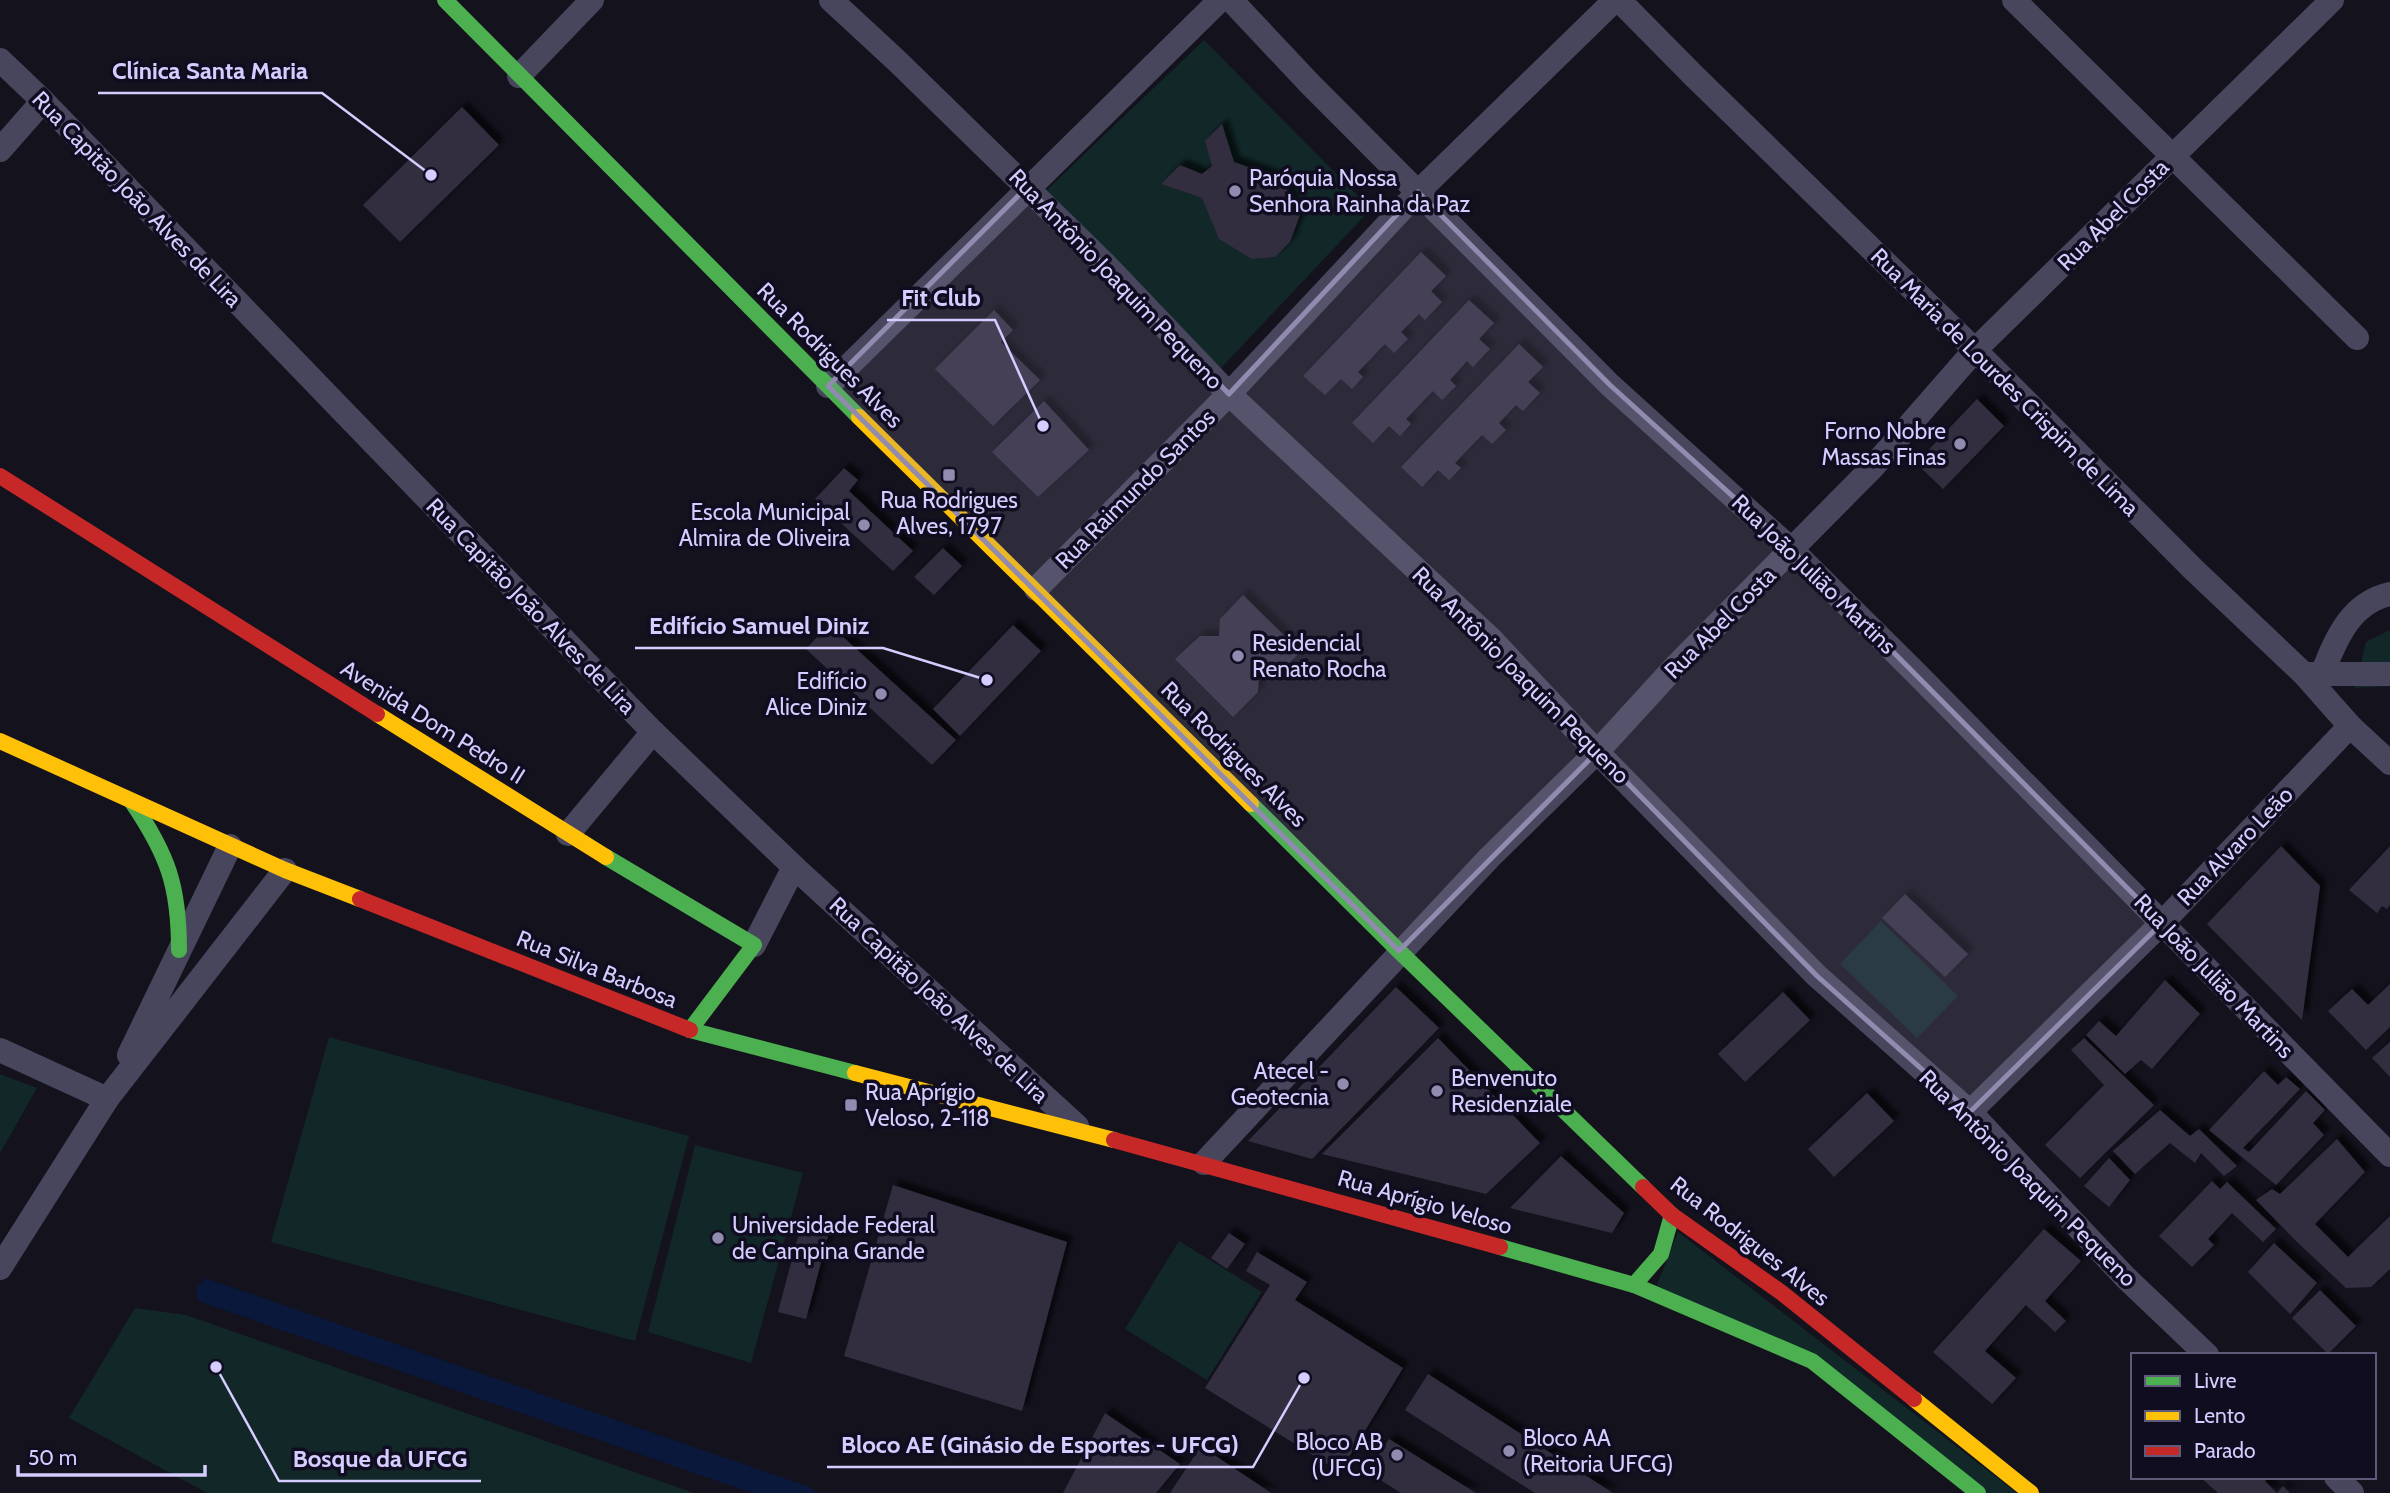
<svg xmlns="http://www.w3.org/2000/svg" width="2390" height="1493" font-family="Cabin,sans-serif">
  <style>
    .green { fill: #112728; fill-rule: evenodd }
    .water { fill: #0a183b }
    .building { fill: #322e3f; filter: url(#shadow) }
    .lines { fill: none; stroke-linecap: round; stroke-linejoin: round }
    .street { stroke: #48465d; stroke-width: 24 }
    .fast { stroke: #4caf50; stroke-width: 16 }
    .slow { stroke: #ffc107; stroke-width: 16 }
    .jam { stroke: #c62828; stroke-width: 16 }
    .marked { fill: #918bb0; fill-opacity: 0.2; stroke: #918bb0; stroke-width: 5; stroke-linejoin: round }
    .poi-dot { fill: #918bb0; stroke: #110d21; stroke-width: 2.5 }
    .labels { text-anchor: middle; stroke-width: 7; stroke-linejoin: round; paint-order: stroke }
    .poi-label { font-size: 23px; fill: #d5ccff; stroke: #110d21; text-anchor: start }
    .street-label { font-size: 23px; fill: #d5ccff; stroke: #110d21 }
    .leader { fill: none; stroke: #d5ccff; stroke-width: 2.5 }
    .callout-dot { fill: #d5ccff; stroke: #110d21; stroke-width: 2.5 }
    .callout-label { font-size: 24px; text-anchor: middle; font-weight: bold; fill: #d5ccff; stroke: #110d21; stroke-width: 7; stroke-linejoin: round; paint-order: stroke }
  </style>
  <defs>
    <filter id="shadow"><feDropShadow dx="6" dy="-6" stdDeviation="2" flood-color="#0009"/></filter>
  </defs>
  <rect width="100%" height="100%" fill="#14121d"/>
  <g class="green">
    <path d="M 1204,40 L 1371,209 L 1207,383 L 1031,205 ZM 1206,141 L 1234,162 L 1282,179 L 1300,215 L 1290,242 L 1275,257 L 1252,259 L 1202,198 L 1161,184 L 1180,165 L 1202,174 L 1212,166 Z"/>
    <path d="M 2390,630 L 2390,686 L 2355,688 L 2366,642 Z"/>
    <path d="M 1881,921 L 1958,996 L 1917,1038 L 1840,964 Z"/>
    <path d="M 329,1037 L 689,1136 L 635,1341 L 271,1242 Z"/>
    <path d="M 0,1074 L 37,1088 L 0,1153 Z"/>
    <path d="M 695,1145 L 803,1173 L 751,1363 L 648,1332 Z"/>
    <path d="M 1678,1232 L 2017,1493 L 1987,1493 L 1816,1357 L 1656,1287 Z"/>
    <path d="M 1179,1241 L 1262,1292 L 1207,1380 L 1125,1329 Z"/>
    <path d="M 135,1308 L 186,1315 L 694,1493 L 207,1493 L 69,1418 Z"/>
  </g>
  <path class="water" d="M 205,1278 L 807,1486 L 819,1493 L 752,1493 L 198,1301 L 196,1288 Z"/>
  <g class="building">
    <path d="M 462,107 L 499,145 L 400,242 L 363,205 Z"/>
    <path d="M 1222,124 L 1234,162 L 1282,179 L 1300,215 L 1290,242 L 1275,257 L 1252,259 L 1219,239 L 1202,198 L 1161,184 L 1180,165 L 1202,174 L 1212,166 L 1205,141 Z"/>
    <path d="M 1421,252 L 1446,276 L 1431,291 L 1442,302 L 1425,320 L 1419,314 L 1401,332 L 1408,339 L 1394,353 L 1385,344 L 1358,372 L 1363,377 L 1352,389 L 1341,379 L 1325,395 L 1303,376 Z"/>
    <path d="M 1469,300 L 1494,323 L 1479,339 L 1490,349 L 1473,367 L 1467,361 L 1450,380 L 1456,386 L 1442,400 L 1433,391 L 1406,419 L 1411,424 L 1400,436 L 1389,426 L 1373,443 L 1352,423 Z"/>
    <path d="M 994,310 L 1013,330 L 1001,342 L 1040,380 L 993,426 L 935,369 Z"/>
    <path d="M 1519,344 L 1543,367 L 1528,382 L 1540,393 L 1523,411 L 1516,405 L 1499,423 L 1506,430 L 1492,444 L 1482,435 L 1455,463 L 1461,468 L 1449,480 L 1438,470 L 1422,487 L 1401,467 Z"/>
    <path d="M 1977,399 L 2004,426 L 1943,489 L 1916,463 Z"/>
    <path d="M 1044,401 L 1089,450 L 1038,497 L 992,452 Z"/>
    <path d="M 844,468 L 858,480 L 849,491 L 913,551 L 893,571 L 815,499 Z"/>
    <path d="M 943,548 L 962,566 L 934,595 L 914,577 Z"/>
    <path d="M 1243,595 L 1301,652 L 1276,675 L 1259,674 L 1258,692 L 1233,717 L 1175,659 L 1200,636 L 1219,636 L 1220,619 Z"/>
    <path d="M 829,624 L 956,740 L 932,765 L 806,649 Z"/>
    <path d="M 1013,625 L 1041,651 L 960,736 L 933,709 Z"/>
    <path d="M 2281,846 L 2320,886 L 2302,1020 L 2207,924 Z"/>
    <path d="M 2390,846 L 2390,905 L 2387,909 L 2382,906 L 2377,913 L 2349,890 Z"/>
    <path d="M 1905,894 L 1968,954 L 1945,977 L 1882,918 Z"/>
    <path d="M 2165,980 L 2200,1014 L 2152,1069 L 2141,1060 L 2125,1074 L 2086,1035 L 2099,1021 L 2116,1036 Z"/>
    <path d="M 2390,984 L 2390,1027 L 2366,1050 L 2328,1011 L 2352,989 L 2368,1005 Z"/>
    <path d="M 1396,987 L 1439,1028 L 1312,1159 L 1248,1141 Z"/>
    <path d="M 1783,992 L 1810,1020 L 1745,1082 L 1718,1054 Z"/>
    <path d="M 1438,1038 L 1540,1143 L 1486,1194 L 1322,1154 Z"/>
    <path d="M 2084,1038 L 2154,1105 L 2080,1178 L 2045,1145 L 2104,1085 L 2071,1050 Z"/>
    <path d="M 2390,1042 L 2390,1077 L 2372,1058 Z"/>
    <path d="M 2264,1071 L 2278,1085 L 2286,1077 L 2300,1089 L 2243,1148 L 2249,1152 L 2306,1091 L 2325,1110 L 2313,1123 L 2324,1135 L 2276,1185 L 2209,1130 Z"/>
    <path d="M 1867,1093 L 1894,1121 L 1834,1177 L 1808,1149 Z"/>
    <path d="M 2160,1110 L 2190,1136 L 2199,1129 L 2237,1166 L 2224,1176 L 2201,1153 L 2195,1163 L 2170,1143 L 2135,1174 L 2113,1151 Z"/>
    <path d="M 2337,1139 L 2365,1172 L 2315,1224 L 2348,1257 L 2390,1216 L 2390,1269 L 2371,1287 L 2346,1288 L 2295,1240 L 2256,1200 L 2272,1189 L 2280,1194 Z"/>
    <path d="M 1561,1156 L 1624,1213 L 1612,1233 L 1510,1208 Z"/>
    <path d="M 2109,1158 L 2130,1180 L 2109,1207 L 2084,1186 Z"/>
    <path d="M 2212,1181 L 2220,1189 L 2227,1182 L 2276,1229 L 2263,1242 L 2232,1213 L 2208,1239 L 2214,1245 L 2192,1267 L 2159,1236 Z"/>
    <path d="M 893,1185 L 1067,1242 L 1022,1411 L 844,1356 Z"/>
    <path d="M 800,1229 L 828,1236 L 806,1319 L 778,1312 Z"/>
    <path d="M 2044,1229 L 2081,1261 L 2045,1301 L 2066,1321 L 2055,1332 L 2026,1305 L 1985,1351 L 2016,1378 L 1992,1404 L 1933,1352 Z"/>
    <path d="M 1229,1233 L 1245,1244 L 1227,1269 L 1211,1258 Z"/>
    <path d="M 2274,1243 L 2317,1283 L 2290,1314 L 2248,1272 Z"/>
    <path d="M 1257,1252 L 1307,1282 L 1295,1300 L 1403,1368 L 1340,1472 L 1205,1388 L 1270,1285 L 1246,1271 Z"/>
    <path d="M 2320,1290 L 2356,1326 L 2328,1354 L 2292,1318 Z"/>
    <path d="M 1428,1374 L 1613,1493 L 1535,1493 L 1405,1410 Z"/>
    <path d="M 1105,1413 L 1180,1464 L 1156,1493 L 1063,1493 Z"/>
    <path d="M 1389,1439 L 1476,1493 L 1401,1493 L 1368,1472 Z"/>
    <path d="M 1201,1446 L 1271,1493 L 1170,1493 Z"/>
    <path d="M 2200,1477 L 2268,1477 L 2265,1481 L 2277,1493 L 2283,1486 L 2290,1493 L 2218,1493 Z"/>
  </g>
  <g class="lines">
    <g class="street">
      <path d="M 831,0 L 897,61 L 1105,264 L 1229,394 L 1491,639 L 1597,752 L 1817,976 L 1970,1112 L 2125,1277 L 2207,1355"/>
      <path d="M 1231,0 L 1309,83 L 1610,385 L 1792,550 L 1916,673 L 2390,1155"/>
      <path d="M 1619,0 L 1694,76 L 1975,350 L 2193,569 L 2304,674 L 2350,726 L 2390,763"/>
      <path d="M 2014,0 L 2357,338"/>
      <path d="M 0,60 L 43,101 L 653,732 L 794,867 L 1077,1126"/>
      <path d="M 519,76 L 592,0"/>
      <path d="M 0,150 L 43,101"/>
      <path d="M 828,386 L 1220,0"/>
      <path d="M 1036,589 L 1229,394 L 1418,192 L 1615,0"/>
      <path d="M 2307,674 L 2390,674"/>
      <path d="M 2322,674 C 2336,639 2350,603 2390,594"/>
      <path d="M 568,834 L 653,732"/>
      <path d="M 754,945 L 794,867"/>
      <path d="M 0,1050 L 107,1099"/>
      <path d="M 129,1055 L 230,846"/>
      <path d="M 1970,1112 L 2162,923 L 2350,726"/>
      <path d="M 1204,1163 L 1489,858 L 1597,752 L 1673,669 L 1872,468 L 1975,350 L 2332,0"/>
      <path d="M 0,1268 L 107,1099 L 285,870"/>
      <path d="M 2336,1477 L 2352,1493"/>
    </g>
    <g class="fast">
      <path d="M 445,0 L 859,417"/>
      <path d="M 132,802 C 168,855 179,886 179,950"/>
      <path d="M 1251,804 L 1399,951 L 1643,1187"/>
      <path d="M 606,857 L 754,945 L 690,1030 L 855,1073"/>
      <path d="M 1500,1247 L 1634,1285 L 1812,1361 L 1978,1493"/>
      <path d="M 1634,1285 L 1661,1254 L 1672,1215"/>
    </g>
    <g class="slow">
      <path d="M 859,417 L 1251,804"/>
      <path d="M 377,714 L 606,857"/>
      <path d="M 0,741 L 285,870 L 360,899"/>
      <path d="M 855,1073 L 1114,1140"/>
      <path d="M 1914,1399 L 2031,1493"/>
    </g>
    <g class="jam">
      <path d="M 0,476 L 377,714"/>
      <path d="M 360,899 L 690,1030"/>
      <path d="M 1114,1140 L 1500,1247"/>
      <path d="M 1643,1187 L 1672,1215 L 1782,1293 L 1914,1399"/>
    </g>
  </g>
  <path class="marked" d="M 1027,187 L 1229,394 L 1418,192 L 1610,385 L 1792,550 L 2162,923 L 1970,1112 L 1817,976 L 1597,752 L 1399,951 L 828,386 Z"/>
  <g class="poi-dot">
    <circle cx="1235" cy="191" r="7"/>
    <circle cx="1960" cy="444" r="7"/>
    <rect x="942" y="468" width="14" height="14" rx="3.5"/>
    <circle cx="864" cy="525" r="7"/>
    <circle cx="1238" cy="656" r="7"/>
    <circle cx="881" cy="694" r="7"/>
    <circle cx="1343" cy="1084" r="7"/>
    <circle cx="1437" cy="1091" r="7"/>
    <rect x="844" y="1098" width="14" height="14" rx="3.5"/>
    <circle cx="718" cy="1238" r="7"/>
    <circle cx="1509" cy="1451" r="7"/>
    <circle cx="1397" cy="1455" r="7"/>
  </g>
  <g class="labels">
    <g class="poi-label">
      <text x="1249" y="186">Paróquia Nossa<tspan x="1249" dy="26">Senhora Rainha da Paz</tspan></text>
      <text x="1946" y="439" text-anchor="end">Forno Nobre<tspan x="1946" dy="26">Massas Finas</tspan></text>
      <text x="949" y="508" text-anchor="middle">Rua Rodrigues<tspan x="949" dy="26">Alves, 1797</tspan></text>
      <text x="850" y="520" text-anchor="end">Escola Municipal<tspan x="850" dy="26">Almira de Oliveira</tspan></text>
      <text x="1252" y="651">Residencial<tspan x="1252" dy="26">Renato Rocha</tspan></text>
      <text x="867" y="689" text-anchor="end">Edifício<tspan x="867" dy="26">Alice Diniz</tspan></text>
      <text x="1329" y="1079" text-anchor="end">Atecel -<tspan x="1329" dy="26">Geotecnia</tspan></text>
      <text x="1451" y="1086">Benvenuto<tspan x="1451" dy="26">Residenziale</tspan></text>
      <text x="865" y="1100">Rua Aprígio<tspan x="865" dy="26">Veloso, 2-118</tspan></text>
      <text x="732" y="1233">Universidade Federal<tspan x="732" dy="26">de Campina Grande</tspan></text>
      <text x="1523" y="1446">Bloco AA<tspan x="1523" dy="26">(Reitoria UFCG)</tspan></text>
      <text x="1383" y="1450" text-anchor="end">Bloco AB<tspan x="1383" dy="26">(UFCG)</tspan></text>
    </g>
    <g class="street-label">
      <text transform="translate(137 199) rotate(46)" y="8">Rua Capitão João Alves de Lira</text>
      <text transform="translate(2113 215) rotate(-45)" y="8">Rua Abel Costa</text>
      <text transform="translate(1116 279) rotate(46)" y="8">Rua Antônio Joaquim Pequeno</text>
      <text transform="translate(830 355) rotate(45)" y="8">Rua Rodrigues Alves</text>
      <text transform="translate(2005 382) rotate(45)" y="8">Rua Maria de Lourdes Crispim de Lima</text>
      <text transform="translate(1135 489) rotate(-45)" y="8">Rua Raimundo Santos</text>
      <text transform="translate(1814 574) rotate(44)" y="8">Rua João Julião Martins</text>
      <text transform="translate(531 606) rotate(46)" y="8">Rua Capitão João Alves de Lira</text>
      <text transform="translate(1720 623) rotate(-45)" y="8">Rua Abel Costa</text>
      <text transform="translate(1521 675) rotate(45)" y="8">Rua Antônio Joaquim Pequeno</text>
      <text transform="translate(433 722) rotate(32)" y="8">Avenida Dom Pedro II</text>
      <text transform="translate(1234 754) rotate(45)" y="8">Rua Rodrigues Alves</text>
      <text transform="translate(2235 846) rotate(-46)" y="8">Rua Alvaro Leão</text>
      <text transform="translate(597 969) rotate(22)" y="8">Rua Silva Barbosa</text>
      <text transform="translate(2214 976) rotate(46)" y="8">Rua João Julião Martins</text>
      <text transform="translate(939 1000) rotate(43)" y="8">Rua Capitão João Alves de Lira</text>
      <text transform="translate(2028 1178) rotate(45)" y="8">Rua Antônio Joaquim Pequeno</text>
      <text transform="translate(1425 1202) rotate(16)" y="8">Rua Aprígio Veloso</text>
      <text transform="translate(1750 1241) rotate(38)" y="8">Rua Rodrigues Alves</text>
    </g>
  </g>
  <path class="leader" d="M431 175L322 93H98M1043 426L995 320H887M987 680L883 648H635M1304 1378L1253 1467H827M216 1367L279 1481H481"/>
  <g class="callout-dot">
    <circle cx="431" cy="175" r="7"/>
    <circle cx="1043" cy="426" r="7"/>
    <circle cx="987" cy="680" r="7"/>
    <circle cx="1304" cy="1378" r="7"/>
    <circle cx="216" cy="1367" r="7"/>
  </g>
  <g class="callout-label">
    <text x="210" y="79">Clínica Santa Maria</text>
    <text x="941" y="306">Fit Club</text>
    <text x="759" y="634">Edifício Samuel Diniz</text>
    <text x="1040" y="1453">Bloco AE (Ginásio de Esportes - UFCG)</text>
    <text x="380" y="1467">Bosque da UFCG</text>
  </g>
  <rect x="2131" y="1353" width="245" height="126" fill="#110d21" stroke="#5f597a" stroke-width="2"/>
  <rect x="2145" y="1376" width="35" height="10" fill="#4caf50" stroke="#5f597a" stroke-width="2"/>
  <text x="2194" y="1388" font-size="21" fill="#d5ccff">Livre</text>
  <rect x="2145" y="1411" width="35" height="10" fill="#ffc107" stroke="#5f597a" stroke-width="2"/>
  <text x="2194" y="1423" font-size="21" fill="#d5ccff">Lento</text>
  <rect x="2145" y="1446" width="35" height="10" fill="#c62828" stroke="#5f597a" stroke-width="2"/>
  <text x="2194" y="1458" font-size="21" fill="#d5ccff">Parado</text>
  <path d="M18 1465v10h187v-10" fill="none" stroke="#d5ccff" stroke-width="3.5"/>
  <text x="28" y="1465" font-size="21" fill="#d5ccff" stroke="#110d21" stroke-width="5" paint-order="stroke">50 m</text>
</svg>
